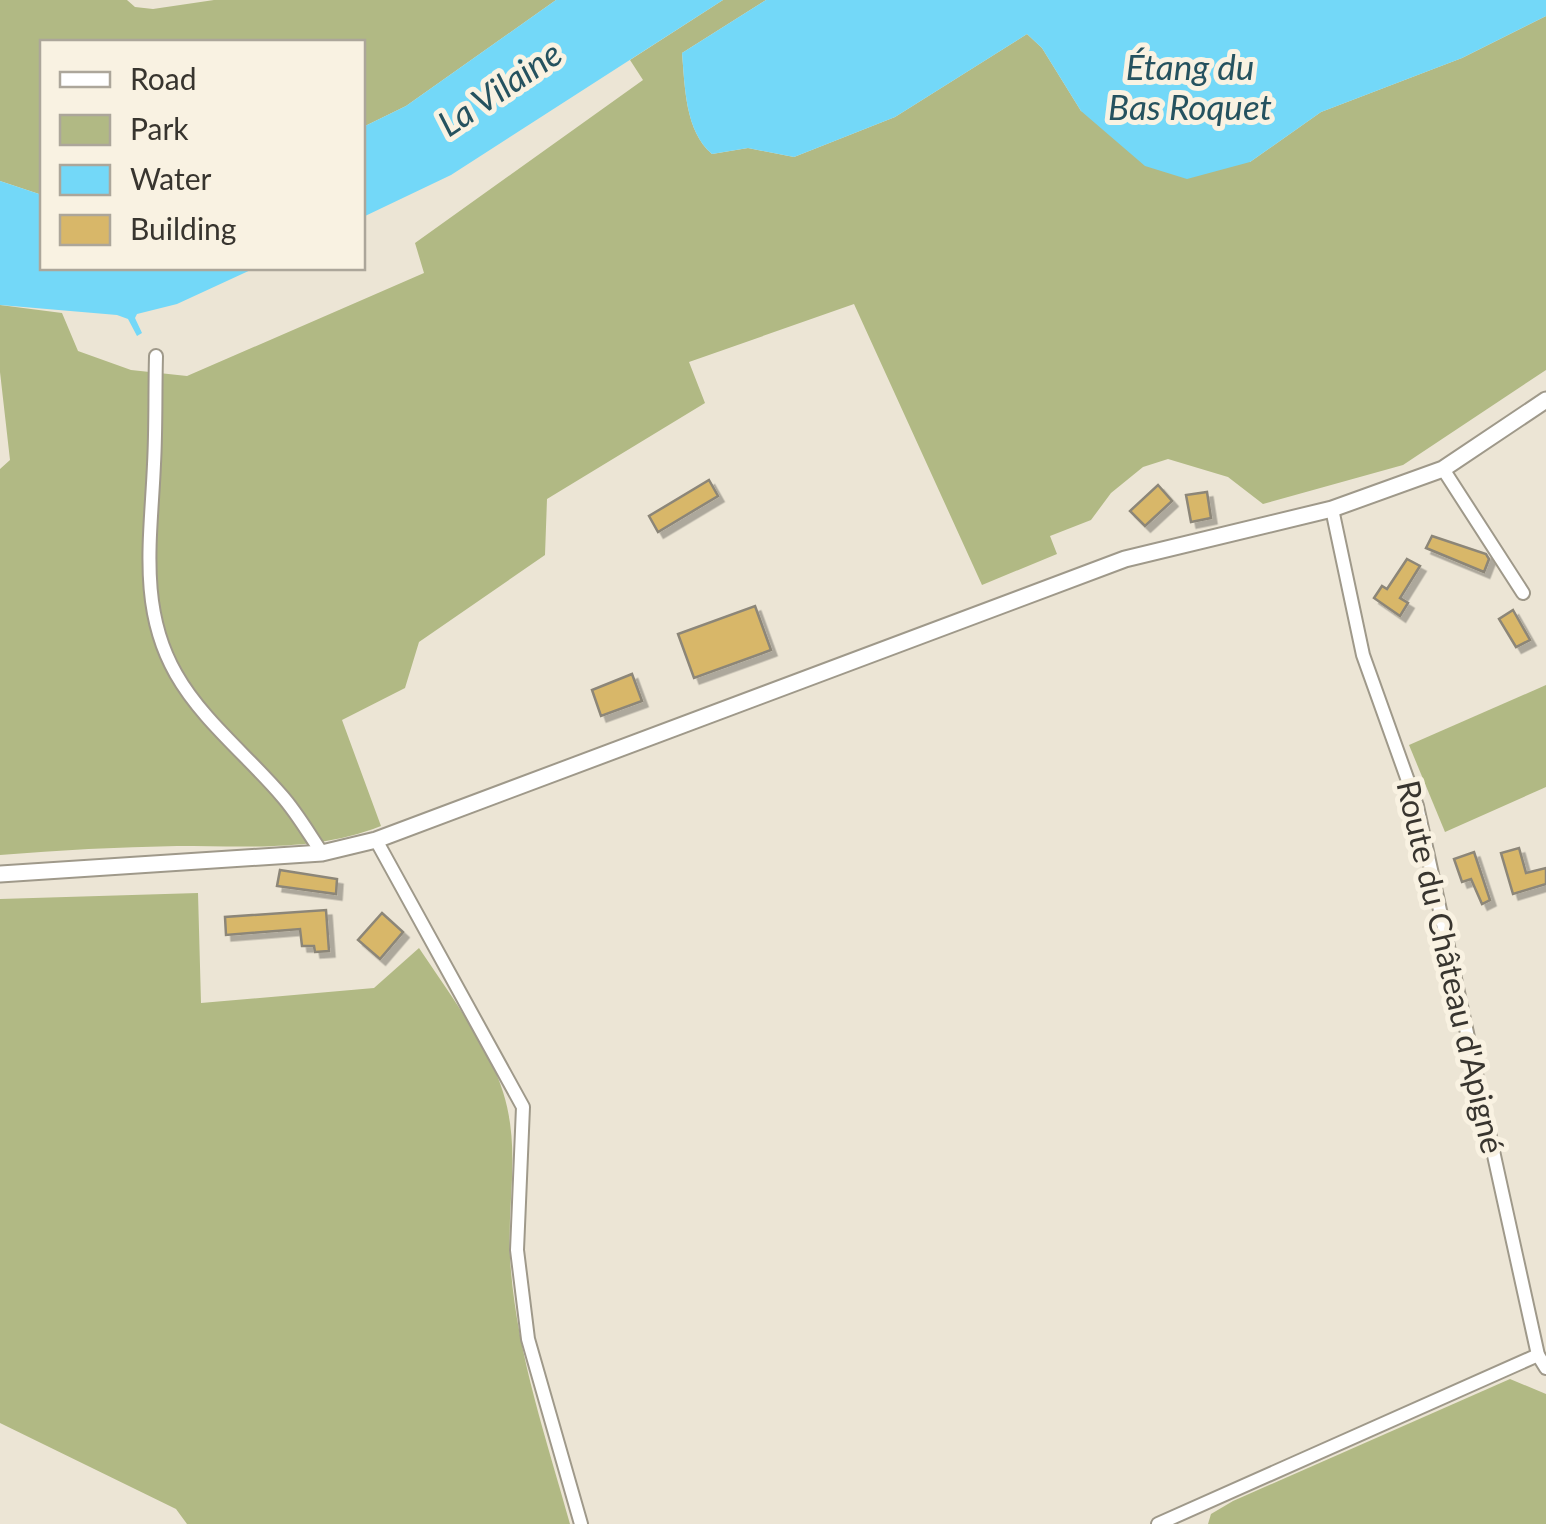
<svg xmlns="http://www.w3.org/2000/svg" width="1546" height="1524" font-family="Lato,sans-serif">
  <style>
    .green { fill: #b1b984 }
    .water { fill: #73d8f8 }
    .building { fill: #d8b769; stroke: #8c8678; stroke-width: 2.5; filter: url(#shadow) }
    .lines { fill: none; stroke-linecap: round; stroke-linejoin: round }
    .minor-casing { stroke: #9f998a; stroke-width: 16 }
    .tertiary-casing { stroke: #9f998a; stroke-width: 19 }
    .minor { stroke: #fff; stroke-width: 12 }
    .tertiary { stroke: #fff; stroke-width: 15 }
    .labels { text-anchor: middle; stroke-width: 10; stroke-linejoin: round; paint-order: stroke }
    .street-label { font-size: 32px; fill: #38352f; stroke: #f9f2e2 }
    .water-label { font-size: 35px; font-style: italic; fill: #25525f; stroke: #f9f2e2 }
  </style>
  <defs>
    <filter id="shadow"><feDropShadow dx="5.5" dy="5.5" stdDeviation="0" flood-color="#0004"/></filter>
  </defs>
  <rect width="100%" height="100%" fill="#ece5d5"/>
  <g class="green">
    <path d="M 0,0 L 127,0 L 135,7 L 153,9 L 214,0 L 556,0 L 406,106 L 363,127 L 362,42 L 42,42 L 42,195 L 0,181 Z"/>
    <path d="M 723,0 L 766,0 L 682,53 C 685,87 685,131 712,154 L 748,148 L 794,157 L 895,117 L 1027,34 L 1042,48 L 1081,111 L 1250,162 L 1321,112 L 1462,58 L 1546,16 L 1546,370 L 1403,465 L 1263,504 L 1228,477 L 1168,459 L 1143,467 L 1111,493 L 1091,520 L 1050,536 L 1057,554 L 982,585 L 854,304 L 689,362 L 705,403 L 547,499 L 545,555 L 419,642 L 405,688 L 342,720 L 381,826 C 315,852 247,846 177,846 C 118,847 59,850 0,855 L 0,469 L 10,460 L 0,372 L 0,305 L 62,313 L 78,351 L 131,370 L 187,376 L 424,273 L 415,243 L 643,80 L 630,60 Z"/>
    <path d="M 1546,685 L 1546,787 L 1445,832 L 1409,745 Z"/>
    <path d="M 198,893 L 201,1003 L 374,988 L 419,948 C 445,987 490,1048 503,1092 C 521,1149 507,1200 510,1257 C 515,1348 546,1437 570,1524 L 187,1524 L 176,1509 L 0,1423 L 0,899 Z"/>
    <path d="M 1510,1379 L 1546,1394 L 1546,1524 L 1208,1524 L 1211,1514 L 1233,1501 Z"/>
  </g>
  <g class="water">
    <path d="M 556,0 L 723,0 L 451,175 L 363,217 L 363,127 L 406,106 Z"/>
    <path d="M 766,0 L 1546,0 L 1546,16 L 1462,58 L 1321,112 L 1250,162 L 1187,179 L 1145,166 L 1081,111 L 1042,48 L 1027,34 L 895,117 L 794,157 L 748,148 L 712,154 C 685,131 685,87 682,53 Z"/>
    <path d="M 0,181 L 42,195 L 42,268 L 255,268 L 177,304 L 137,314 L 135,318 L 142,333 L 137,336 L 128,319 L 117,315 L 0,305 Z"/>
  </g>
  <g class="building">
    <path d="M 709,480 L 718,496 L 658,532 L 649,516 Z"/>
    <path d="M 1158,485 L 1172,501 L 1145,526 L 1130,511 Z"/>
    <path d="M 1207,492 L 1211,518 L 1191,522 L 1186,495 Z"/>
    <path d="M 1432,536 L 1486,554 L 1489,559 L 1484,572 L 1426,548 Z"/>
    <path d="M 1407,559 L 1420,566 L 1400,598 L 1408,603 L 1400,616 L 1374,598 L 1382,586 L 1387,589 Z"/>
    <path d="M 755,606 L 771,650 L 694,678 L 678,634 Z"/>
    <path d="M 1513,610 L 1530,640 L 1516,647 L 1499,619 Z"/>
    <path d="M 632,674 L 642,701 L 601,716 L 592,690 Z"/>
    <path d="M 1519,848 L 1526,873 L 1546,868 L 1546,884 L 1513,894 L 1501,853 Z"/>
    <path d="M 1474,852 L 1490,900 L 1482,904 L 1471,879 L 1462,882 L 1454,859 Z"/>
    <path d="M 280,870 L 337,879 L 336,894 L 277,886 Z"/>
    <path d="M 326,910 L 329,951 L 315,952 L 314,946 L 302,946 L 300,929 L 226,935 L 225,917 Z"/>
    <path d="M 382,913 L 403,932 L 380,959 L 358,940 Z"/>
  </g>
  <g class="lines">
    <defs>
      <g id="minor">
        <path d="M 156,356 C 155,392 156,428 154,464 C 151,537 138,608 176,674 C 202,720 248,756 282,796 C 297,813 309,834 322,853"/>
        <path d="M 1443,469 L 1523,593"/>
        <path d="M 1332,509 L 1363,655 L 1417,806 L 1538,1355 L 1546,1368"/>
        <path d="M 376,840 L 523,1107 L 517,1250 L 528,1339 L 581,1524"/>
        <path d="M 1158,1524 L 1538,1355"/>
      </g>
      <path id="tertiary" d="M 0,874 L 322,853 L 376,840 L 1125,559 L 1332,509 L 1443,469 L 1546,400"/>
    </defs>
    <use href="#minor" class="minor-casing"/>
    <use href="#tertiary" class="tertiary-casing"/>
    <use href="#minor" class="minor"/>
    <use href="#tertiary" class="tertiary"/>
  </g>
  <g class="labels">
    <g class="street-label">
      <text transform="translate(1450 967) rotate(77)" y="11">Route du Château d'Apigné</text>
    </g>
    <g class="water-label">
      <text x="1190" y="80">Étang du<tspan x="1190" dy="40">Bas Roquet</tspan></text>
      <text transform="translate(500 89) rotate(-34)" y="12">La Vilaine</text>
    </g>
  </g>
  <rect x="40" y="40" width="325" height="230" fill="#f9f2e2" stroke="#aca69a" stroke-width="2.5"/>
  <rect x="60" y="72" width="50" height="15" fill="#ffffff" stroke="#aca69a" stroke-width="2.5"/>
  <text x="130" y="90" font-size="30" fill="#38352f">Road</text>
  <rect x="60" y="115" width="50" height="30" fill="#b1b984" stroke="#aca69a" stroke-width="2.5"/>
  <text x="130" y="140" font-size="30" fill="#38352f">Park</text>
  <rect x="60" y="165" width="50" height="30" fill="#73d8f8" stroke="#aca69a" stroke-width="2.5"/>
  <text x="130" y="190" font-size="30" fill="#38352f">Water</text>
  <rect x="60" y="215" width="50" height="30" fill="#d8b769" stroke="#aca69a" stroke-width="2.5"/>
  <text x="130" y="240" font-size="30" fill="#38352f">Building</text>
</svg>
